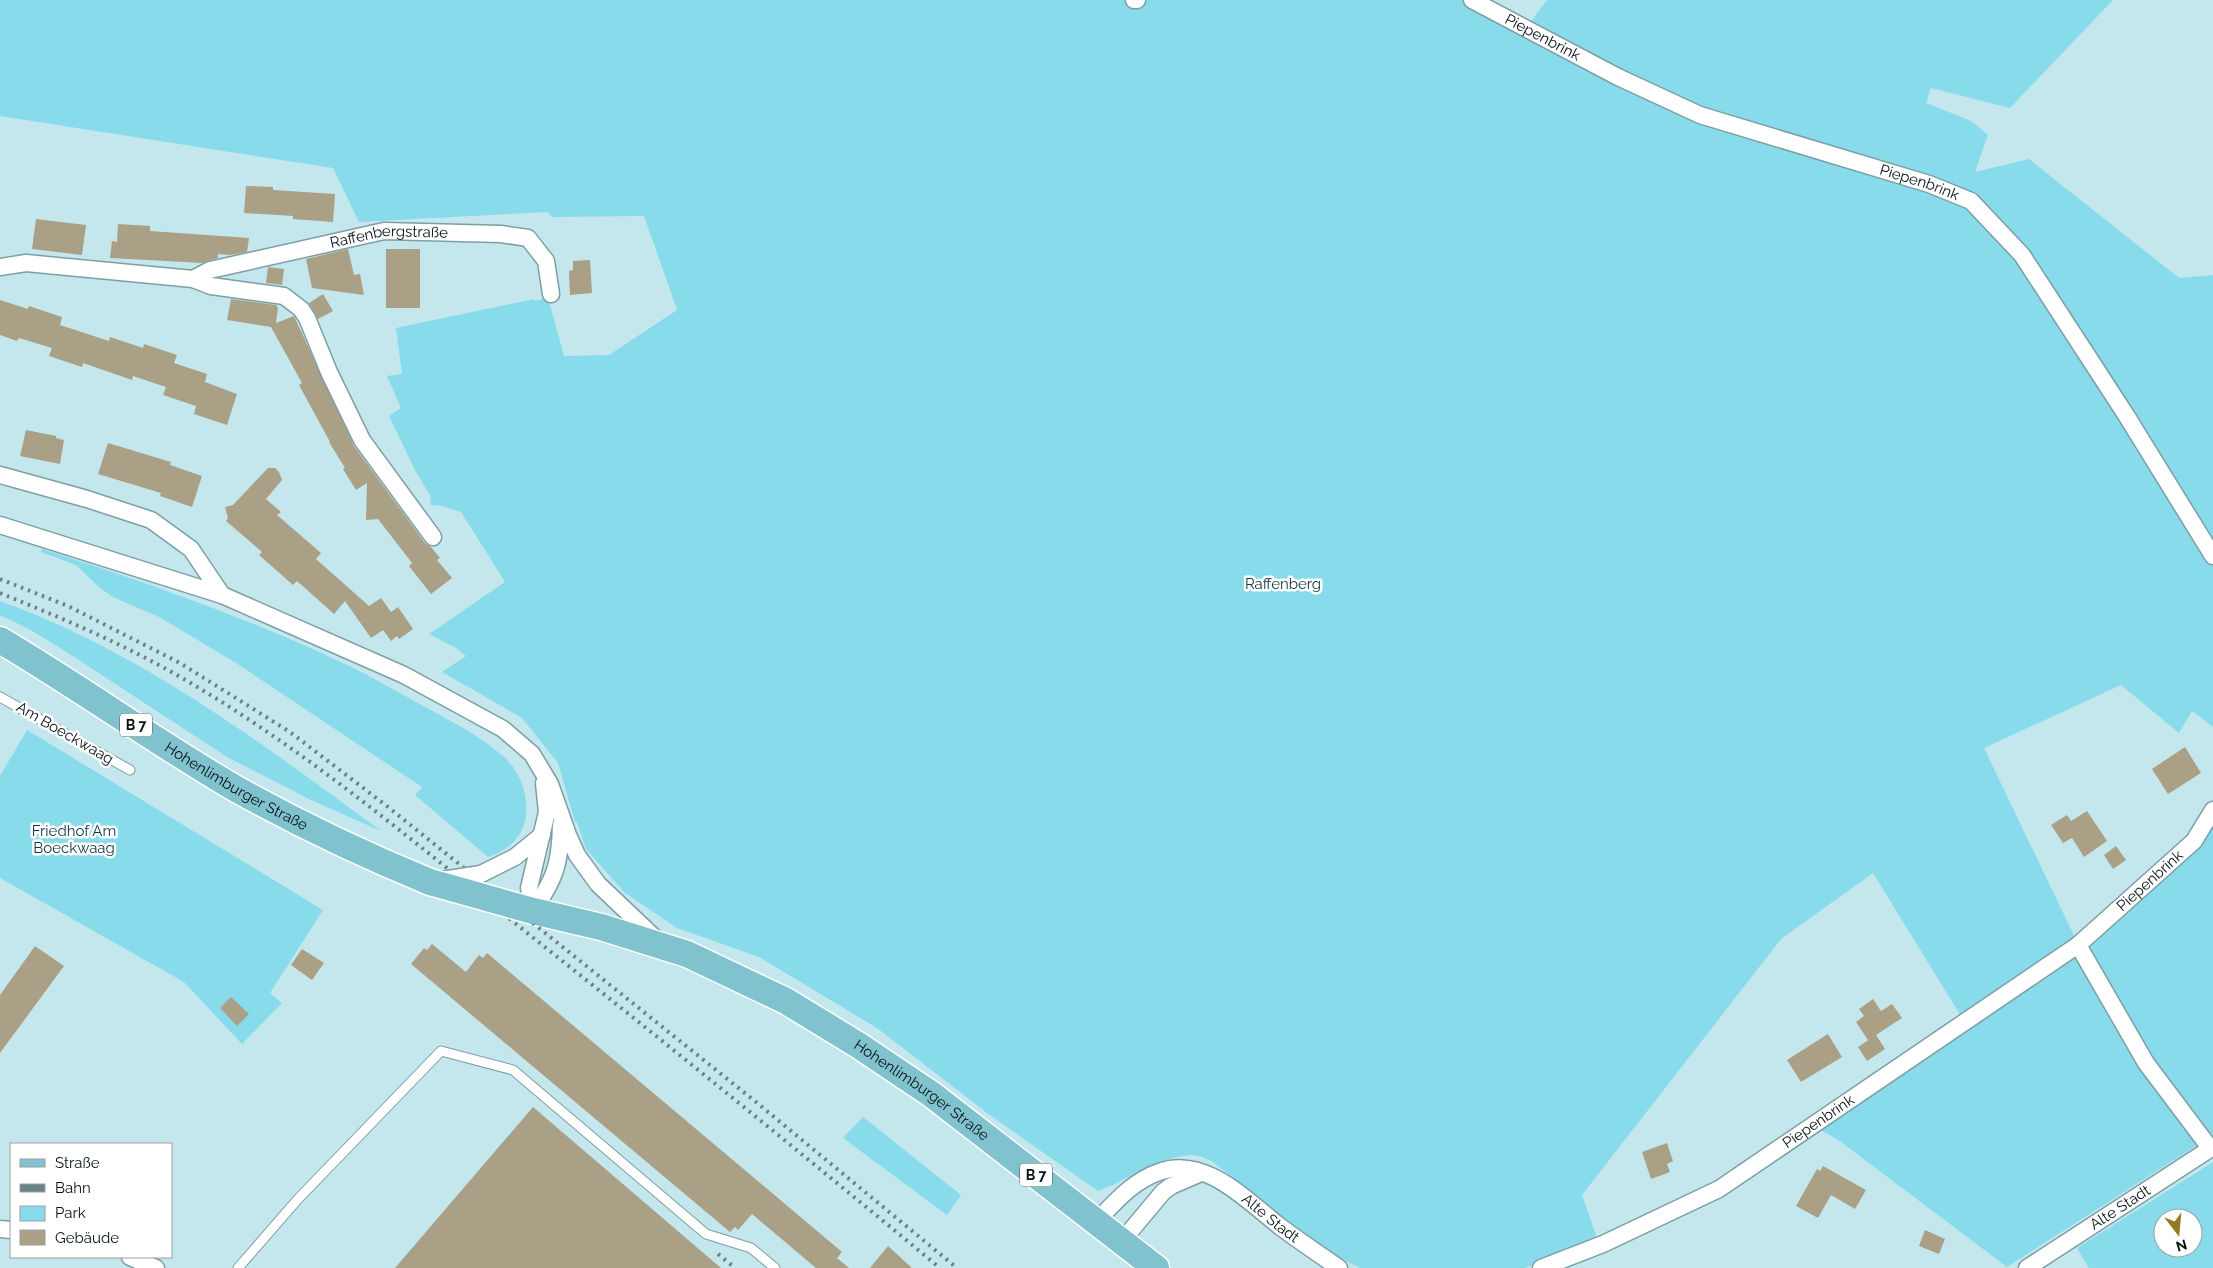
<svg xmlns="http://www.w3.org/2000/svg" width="2213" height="1268" font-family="Raleway,sans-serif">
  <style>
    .green { fill: #88dbeb; fill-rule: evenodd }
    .building { fill: #aaa086 }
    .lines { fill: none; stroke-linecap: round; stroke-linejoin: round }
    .lane-casing { stroke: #7c9ea4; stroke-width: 11 }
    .street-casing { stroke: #7c9ea4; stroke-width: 19 }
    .primary-casing { stroke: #fff; stroke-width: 29 }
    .lane { stroke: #fff; stroke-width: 9 }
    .street { stroke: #fff; stroke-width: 16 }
    .primary { stroke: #80c2cd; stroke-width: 26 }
    .rail { stroke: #6a8287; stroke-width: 4; stroke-dasharray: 2.5 5; stroke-linecap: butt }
    .street-bridge-casing { stroke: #7c9ea4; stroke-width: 19; stroke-linecap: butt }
    .primary-bridge-casing { stroke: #fff; stroke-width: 29; stroke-linecap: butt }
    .street-bridge { stroke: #fff; stroke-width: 16 }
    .primary-bridge { stroke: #80c2cd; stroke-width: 26 }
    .labels { text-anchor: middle; stroke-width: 5; stroke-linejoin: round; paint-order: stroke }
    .shield { fill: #fff; stroke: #515a5b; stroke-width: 1 }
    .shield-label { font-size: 14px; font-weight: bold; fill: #061315 }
    .street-label { font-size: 15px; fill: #061315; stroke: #fff }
    .park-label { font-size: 15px; fill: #0e3940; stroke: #fff }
  </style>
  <rect width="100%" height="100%" fill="#c4e7ee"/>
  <g class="green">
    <path d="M 0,0 L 1472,0 L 1526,28 L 1547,0 L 2113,0 L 2010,108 L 1931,88 L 1926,103 L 1971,121 L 1988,135 L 1975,172 L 2029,159 L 2179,278 L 2213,275 L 2213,727 L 2192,711 L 2179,733 L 2121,685 L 1984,748 L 2078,944 L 2194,841 L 2213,810 L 2213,1135 L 2007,1267 L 1841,1142 L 1816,1127 L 1967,1026 L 1873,873 L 1781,939 L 1582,1195 L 1598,1241 L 1525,1268 L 1360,1268 C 1305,1242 1260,1198 1213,1162 C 1208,1160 1203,1157 1199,1156 C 1169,1150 1125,1182 1098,1191 L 987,1113 L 877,1028 L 759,957 L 677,928 L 625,893 L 586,849 L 577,822 L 575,822 L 558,763 L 522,718 L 442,672 L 466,656 L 456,648 L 429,634 L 505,582 L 461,512 L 442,506 L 431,505 L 430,495 L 416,472 L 389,416 L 401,408 L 387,376 L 402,374 L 396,328 L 534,299 L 534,301 L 548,298 L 564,356 L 609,355 L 677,310 L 644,216 L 552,217 L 548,212 L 359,222 L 333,168 L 0,116 Z"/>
    <path d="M 42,549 C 145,582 249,618 347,665 C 367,674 387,686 407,697 C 439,715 476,732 504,757 C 520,771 528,794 526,815 C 524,836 508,851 488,857 L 415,795 L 422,787 L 236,663 L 161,618 L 113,597 L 100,588 L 76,565 L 41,552 Z"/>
    <path d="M 0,601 C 138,650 263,744 381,831 L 311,800 L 227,757 L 65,651 L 29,629 L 0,615 Z"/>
    <path d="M 27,730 L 323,910 L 270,993 L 282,1003 L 242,1044 L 184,982 L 0,878 L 0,776 Z"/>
    <path d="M 863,1117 L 961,1195 L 947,1215 L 843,1138 Z"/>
    <path d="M 2213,1162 L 2213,1268 L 2089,1268 L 2077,1248 ZM 2163,1218 L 2193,1218 L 2193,1248 L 2163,1248 Z"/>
  </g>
  <g class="building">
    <path d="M 246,186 L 273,187 L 273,190 L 335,194 L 333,222 L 293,219 L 293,216 L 244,213 Z"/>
    <path d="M 36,219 L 86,225 L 82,255 L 32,249 Z"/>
    <path d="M 118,224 L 150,226 L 150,231 L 249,238 L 247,252 L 230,255 L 218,254 L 218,258 L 202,263 L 110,258 L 112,241 L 117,242 Z"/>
    <path d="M 348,249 L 354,275 L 360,274 L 364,295 L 312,288 L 306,259 Z"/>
    <rect x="386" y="249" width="34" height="59"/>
    <path d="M 590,260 L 592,293 L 570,295 L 569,271 L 573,270 L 573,261 Z"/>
    <path d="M 268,267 L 284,269 L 282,285 L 266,283 Z"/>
    <path d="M 323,294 L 333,311 L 318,319 L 309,303 Z"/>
    <path d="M 231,299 L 276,305 L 278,308 L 276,323 L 294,316 L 354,446 L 425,543 L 431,547 L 440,558 L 437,560 L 452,578 L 431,594 L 409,566 L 412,563 L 378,519 L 366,520 L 367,483 L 356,490 L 343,469 L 345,468 L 329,442 L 330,442 L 299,385 L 302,383 L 271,327 L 227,320 Z"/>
    <path d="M 0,300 L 28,309 L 29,306 L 62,317 L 60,325 L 109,341 L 110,337 L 143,348 L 144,344 L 177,355 L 174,363 L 207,374 L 205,382 L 237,394 L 227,425 L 194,414 L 196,406 L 163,395 L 166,387 L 133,376 L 132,380 L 83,363 L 82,367 L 49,356 L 52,348 L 19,338 L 17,341 L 0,335 Z"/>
    <path d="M 26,430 L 56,436 L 56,438 L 64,440 L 60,464 L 20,456 Z"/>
    <path d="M 108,443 L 171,462 L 170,465 L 202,476 L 192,507 L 160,496 L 161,493 L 98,474 Z"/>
    <path d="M 268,468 L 275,468 L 279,472 L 282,480 L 266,499 L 281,512 L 277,515 L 321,553 L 316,559 L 369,606 L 381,598 L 391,612 L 398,607 L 413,629 L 399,639 L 397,636 L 391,641 L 383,630 L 371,638 L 345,601 L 334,614 L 297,581 L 293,585 L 259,555 L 262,552 L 226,521 L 228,518 L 225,507 L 233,505 Z"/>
    <path d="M 2185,747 L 2201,773 L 2168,794 L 2152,769 Z"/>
    <path d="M 2087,811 L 2107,841 L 2084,857 L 2072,838 L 2063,843 L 2051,825 L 2067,815 L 2071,821 Z"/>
    <path d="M 2116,846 L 2126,860 L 2113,869 L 2104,855 Z"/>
    <path d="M 432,944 L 466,972 L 479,955 L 483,958 L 487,953 L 842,1252 L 837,1258 L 849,1268 L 816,1268 L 752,1214 L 738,1230 L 735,1227 L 730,1232 L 411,964 L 424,948 L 427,950 Z"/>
    <path d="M 35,946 L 64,966 L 0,1053 L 0,995 Z"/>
    <path d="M 302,949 L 324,963 L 312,980 L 291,965 Z"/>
    <path d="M 231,997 L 249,1014 L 237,1026 L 220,1008 Z"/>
    <path d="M 1873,999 L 1881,1011 L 1892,1004 L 1902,1018 L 1876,1035 L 1885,1049 L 1867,1061 L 1858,1047 L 1870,1039 L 1868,1040 L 1856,1022 L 1864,1016 L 1859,1009 Z"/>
    <path d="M 1828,1034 L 1842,1057 L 1801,1082 L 1787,1060 Z"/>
    <path d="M 533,1107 L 721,1268 L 395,1268 Z"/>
    <path d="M 1667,1143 L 1673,1161 L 1667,1164 L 1670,1172 L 1651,1179 L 1642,1152 Z"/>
    <path d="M 1823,1166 L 1866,1190 L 1855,1209 L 1831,1195 L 1818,1218 L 1796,1206 L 1817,1169 L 1820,1171 Z"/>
    <path d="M 1925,1230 L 1945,1239 L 1939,1254 L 1919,1246 Z"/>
    <path d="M 888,1246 L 912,1268 L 870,1268 Z"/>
  </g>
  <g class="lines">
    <defs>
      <g id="lane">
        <path d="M 0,697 L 130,770"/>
        <path d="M 238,1268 L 298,1199 L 441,1051 L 513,1070 L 706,1234 L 751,1248 L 775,1268"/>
      </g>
      <g id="street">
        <path d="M 1134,0 L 1137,0"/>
        <path id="s1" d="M 1472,0 L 1618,77 L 1700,115 L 1929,184 L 1971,201 L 2022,255 L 2126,415 L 2213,556"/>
        <path id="s2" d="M 0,267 L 26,263 L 193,279 L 210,270 L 384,231 L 501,234 L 528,238 L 546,261 L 551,294"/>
        <path d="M 193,279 L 211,286 L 284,296 L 301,309 L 307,318 L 329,372 L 362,440 L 433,537"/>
        <path d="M 0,475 L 87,499 L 151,520 L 191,549 L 222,595"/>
        <path d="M 0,525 L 222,595 L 404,675 L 503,729 L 532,754 L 550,784 L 568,835 L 577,855 L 598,884 L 658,941"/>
        <path d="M 515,857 L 542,835"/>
        <path d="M 533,911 L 529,888 L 547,812 L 544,783"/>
        <path d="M 533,911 C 555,878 560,865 561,825"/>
        <path id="s3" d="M 2210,1148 L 2146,1063 L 2078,945 L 2194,841 L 2213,810"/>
        <path id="s4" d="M 1096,1222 C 1115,1202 1133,1181 1159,1172 C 1205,1154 1249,1203 1282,1228 C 1301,1242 1320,1255 1339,1268"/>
        <path d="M 0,1229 L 11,1230"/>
        <path d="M 1122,1241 L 1163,1192 L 1171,1186 L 1201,1173"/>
        <path d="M 130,1257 L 156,1268"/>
        <path id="s5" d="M 1541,1268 L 1603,1244 L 1719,1189 L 2078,945"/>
        <path id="s6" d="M 2027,1268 L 2213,1147"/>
      </g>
      <g id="primary">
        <path id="s7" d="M 0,640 C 81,688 157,743 238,790 C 301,825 364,855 430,882"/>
        <path id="s8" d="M 533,911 L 601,927 L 687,954 L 786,1001 L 858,1045 L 931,1094 L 1156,1268"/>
      </g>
    </defs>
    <use href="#lane" class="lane-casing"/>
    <use href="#street" class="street-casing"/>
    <use href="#primary" class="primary-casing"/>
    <use href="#lane" class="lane"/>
    <use href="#street" class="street"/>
    <use href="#primary" class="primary"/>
    <g class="rail">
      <path d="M 0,579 L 68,606 L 180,663 L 290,732 L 388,807 L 756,1102 L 957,1268"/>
      <path d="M 0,593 C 59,617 119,642 175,674 C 305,748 420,847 536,940 C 672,1048 806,1157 940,1268"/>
      <path d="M 718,1254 L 735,1268"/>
    </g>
    <defs>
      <path id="street-bridge" d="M 442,880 L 481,874 L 515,857"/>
      <path id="primary-bridge" d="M 430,882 L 533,911"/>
    </defs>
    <use href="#street-bridge" class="street-bridge-casing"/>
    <use href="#primary-bridge" class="primary-bridge-casing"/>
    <use href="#street-bridge" class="street-bridge"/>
    <use href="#primary-bridge" class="primary-bridge"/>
  </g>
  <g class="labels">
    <g class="shield">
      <rect x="120" y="713.5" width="32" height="23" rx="4"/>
      <rect x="1020" y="1163.5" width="32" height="23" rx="4"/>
    </g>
    <g class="shield-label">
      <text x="136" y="730">B 7</text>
      <text x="1036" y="1180">B 7</text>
    </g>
    <g class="street-label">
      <text dy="5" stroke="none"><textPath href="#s1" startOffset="80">Piepenbrink</textPath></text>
      <text dy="5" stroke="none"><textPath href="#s1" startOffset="485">Piepenbrink</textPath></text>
      <text dy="5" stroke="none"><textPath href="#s2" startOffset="396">Raffenbergstraße</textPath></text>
      <text transform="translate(65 733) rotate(30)" y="5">Am Boeckwaag</text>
      <text dy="5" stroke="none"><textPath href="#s7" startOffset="278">Hohenlimburger Straße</textPath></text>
      <text dy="5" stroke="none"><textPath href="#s3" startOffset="339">Piepenbrink</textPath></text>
      <text dy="5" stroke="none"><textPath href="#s8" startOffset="432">Hohenlimburger Straße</textPath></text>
      <text dy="5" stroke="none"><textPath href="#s5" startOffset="315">Piepenbrink</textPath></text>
      <text dy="5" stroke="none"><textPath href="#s6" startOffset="111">Alte Stadt</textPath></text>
      <text dy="5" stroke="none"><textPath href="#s4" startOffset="208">Alte Stadt</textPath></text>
    </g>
    <g class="park-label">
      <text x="1283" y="589">Raffenberg</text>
      <text x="74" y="836">Friedhof Am<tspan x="74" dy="17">Boeckwaag</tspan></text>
    </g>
  </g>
  <rect x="10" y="1143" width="162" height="115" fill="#ffffff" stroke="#9ba1a1"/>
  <rect x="20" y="1159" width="25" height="8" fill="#80c2cd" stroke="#9ba1a1"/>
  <text x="55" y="1168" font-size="15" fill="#061315">Straße</text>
  <rect x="20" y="1184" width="25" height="8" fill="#6a8287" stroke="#9ba1a1"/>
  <text x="55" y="1193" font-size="15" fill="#061315">Bahn</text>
  <rect x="20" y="1206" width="25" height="15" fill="#88dbeb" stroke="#9ba1a1"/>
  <text x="55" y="1218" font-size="15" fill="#061315">Park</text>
  <rect x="20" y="1230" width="25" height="15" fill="#aaa086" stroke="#9ba1a1"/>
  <text x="55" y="1243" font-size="15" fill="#061315">Gebäude</text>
  <g transform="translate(2178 1233) rotate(164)"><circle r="24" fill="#ffffff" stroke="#9ba1a1"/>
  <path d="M0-4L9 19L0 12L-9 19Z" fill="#957921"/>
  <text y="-8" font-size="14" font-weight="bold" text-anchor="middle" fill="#061315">N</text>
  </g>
</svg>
